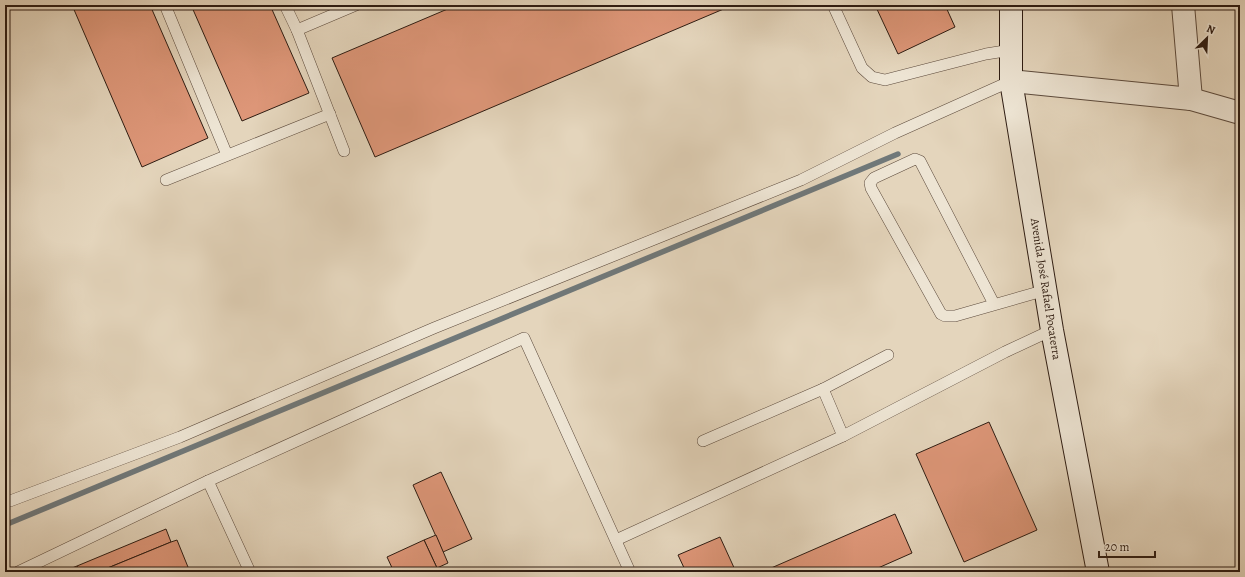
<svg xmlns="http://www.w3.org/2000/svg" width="1245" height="577" font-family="Alegreya,serif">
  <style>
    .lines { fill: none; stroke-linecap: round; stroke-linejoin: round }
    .stream { stroke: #707879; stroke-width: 5.5 }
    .building { fill: #dd9678; stroke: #2e1c12 }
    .lane-casing { stroke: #5c4a3c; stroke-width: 12 }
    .street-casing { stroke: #5c4a3c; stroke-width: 24 }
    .secondary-casing { stroke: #2e1c12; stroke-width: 24 }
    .lane { stroke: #ede4d3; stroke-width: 11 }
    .street { stroke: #ede4d3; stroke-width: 22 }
    .secondary { stroke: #ede4d3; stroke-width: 22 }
    .labels { text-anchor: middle; stroke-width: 4; stroke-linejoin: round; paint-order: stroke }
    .street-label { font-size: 12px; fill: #2e1c12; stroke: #ede4d3 }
  </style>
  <rect width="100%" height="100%" fill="#e4d5bc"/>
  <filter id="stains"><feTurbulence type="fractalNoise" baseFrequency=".005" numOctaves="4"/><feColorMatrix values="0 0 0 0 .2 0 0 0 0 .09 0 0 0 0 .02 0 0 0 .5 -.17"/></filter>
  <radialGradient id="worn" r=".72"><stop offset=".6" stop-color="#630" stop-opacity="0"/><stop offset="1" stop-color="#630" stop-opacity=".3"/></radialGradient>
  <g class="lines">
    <path class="stream" d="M 5,525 L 898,154"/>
  </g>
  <g class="building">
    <path d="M 72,5 L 150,5 L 208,138 L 142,167 Z"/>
    <path d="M 191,5 L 270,5 L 309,93 L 242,121 Z"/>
    <path d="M 457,5 L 733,5 L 375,157 L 332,58 Z"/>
    <path d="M 875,5 L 945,5 L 955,27 L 898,54 Z"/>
    <path d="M 989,422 L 1037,530 L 964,562 L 916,454 Z"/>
    <path d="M 441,472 L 472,539 L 443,552 L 413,485 Z"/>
    <path d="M 895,514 L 912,553 L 869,572 L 762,572 Z"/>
    <path d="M 166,529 L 171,542 L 98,572 L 79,572 L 77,566 Z"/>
    <path d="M 436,535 L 448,563 L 437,568 L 424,540 Z"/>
    <path d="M 720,537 L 736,572 L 686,572 L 678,555 Z"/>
    <path d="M 177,540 L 190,572 L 98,572 L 171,542 Z"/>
    <path d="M 424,540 L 437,568 L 429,572 L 394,572 L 387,557 Z"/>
    <path d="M 77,566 L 79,572 L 62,572 Z"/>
  </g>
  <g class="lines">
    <defs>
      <g id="lane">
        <path d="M 165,5 L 227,155"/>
        <path d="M 285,5 L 297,30 L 356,5"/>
        <path d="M 833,5 L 862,68 L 872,77 L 885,80 L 986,54 L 1011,50"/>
        <path d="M 297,30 L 344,151"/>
        <path d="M 166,180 L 330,114"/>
        <path d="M 994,304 L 920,161 L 915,159 L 874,178 L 870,183 L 871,188 L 941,314 L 945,316 L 955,316 L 1046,290"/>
        <path d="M 823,389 L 843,436"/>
        <path d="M 703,441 L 823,389 L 888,355"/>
        <path d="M 5,499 L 10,501 L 180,437 L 434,328 L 801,180 L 895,133 L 1011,81"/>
        <path d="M 616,540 L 843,436 L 1005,352 L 1052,330"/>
        <path d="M 18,572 L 208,481"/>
        <path d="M 250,572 L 208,481 L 524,338 L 630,572"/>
      </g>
      <g id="street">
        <path d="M 1183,5 L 1191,99"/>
        <path d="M 1011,81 L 1191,99 L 1240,113"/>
      </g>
      <path id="secondary" d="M 1011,5 L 1011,81 L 1052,330 L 1098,572"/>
    </defs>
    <use href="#lane" class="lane-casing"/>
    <use href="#street" class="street-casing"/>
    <use href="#secondary" class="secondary-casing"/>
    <use href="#lane" class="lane"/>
    <use href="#street" class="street"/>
    <use href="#secondary" class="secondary"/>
  </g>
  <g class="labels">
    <g class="street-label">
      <text transform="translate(1046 289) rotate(81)" y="4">Avenida José Rafael Pocaterra</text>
    </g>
  </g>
  <rect width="1245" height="577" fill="none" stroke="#e4d5bc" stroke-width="20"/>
  <rect x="6" y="6" width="1233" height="565" fill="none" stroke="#2e1c12" stroke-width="2"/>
  <rect x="10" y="10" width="1225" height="557" fill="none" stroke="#2e1c12"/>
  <g transform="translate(1207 38) rotate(24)" stroke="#ede4d3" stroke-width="3" paint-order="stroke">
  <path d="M0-3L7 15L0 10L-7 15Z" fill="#2e1c12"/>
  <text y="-6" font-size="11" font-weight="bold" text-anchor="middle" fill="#2e1c12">N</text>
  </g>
  <path d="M1099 551v6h56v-6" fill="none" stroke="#2e1c12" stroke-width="2"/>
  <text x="1105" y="551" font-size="12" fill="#2e1c12" stroke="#ede4d3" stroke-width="3" paint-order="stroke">20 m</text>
  <rect width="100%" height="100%" filter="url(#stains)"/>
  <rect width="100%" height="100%" fill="url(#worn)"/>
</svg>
